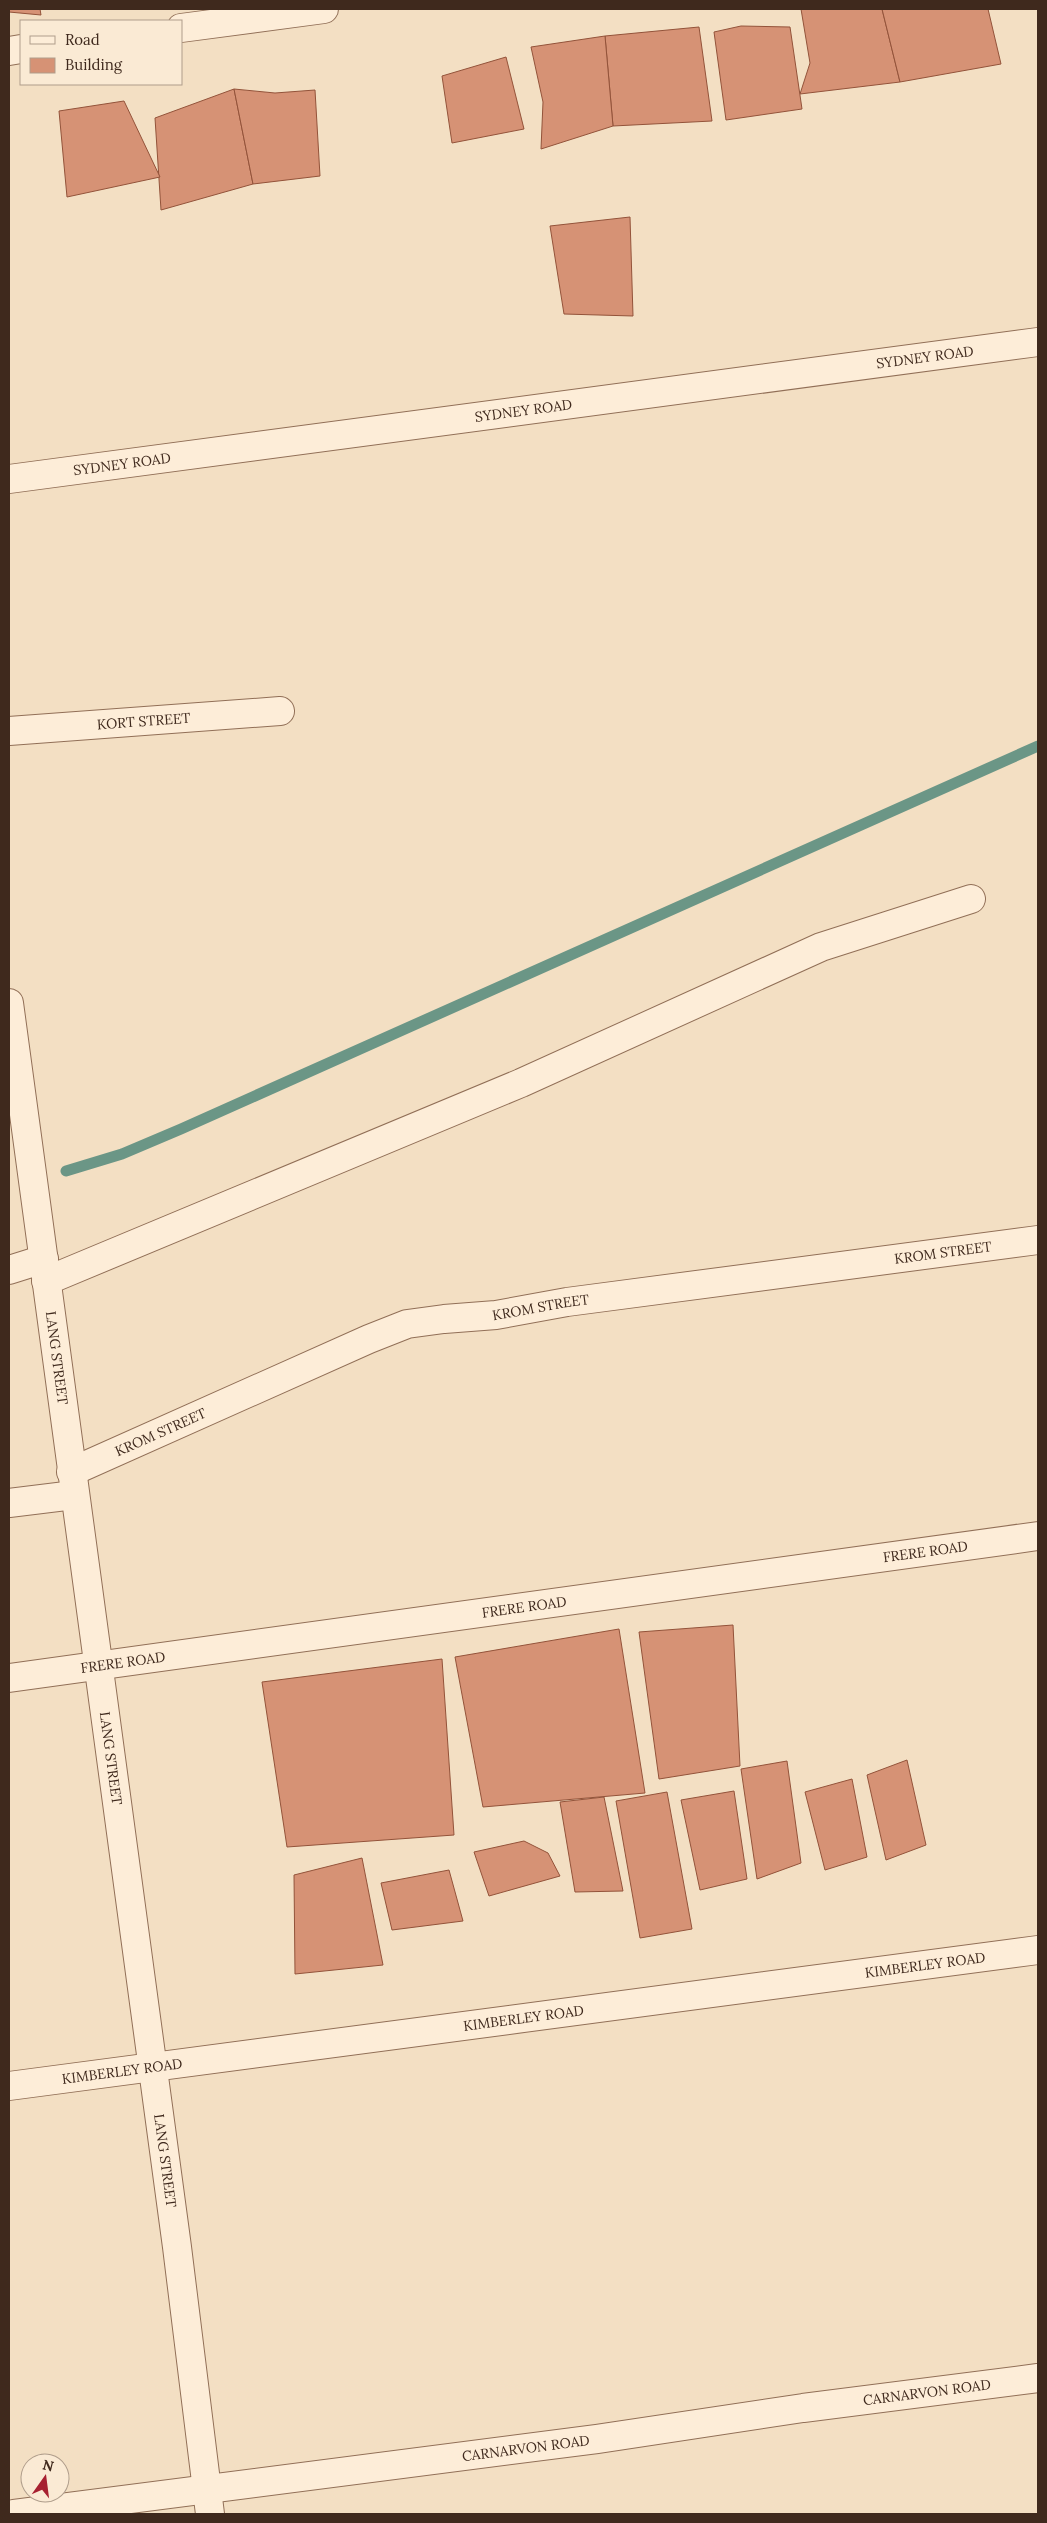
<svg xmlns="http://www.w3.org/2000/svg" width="1047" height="2523" font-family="Lora,serif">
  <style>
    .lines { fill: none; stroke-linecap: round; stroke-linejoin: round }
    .stream { stroke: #6b9686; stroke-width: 11 }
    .building { fill: #d69275; stroke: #93533a }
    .minor-casing { stroke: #916f57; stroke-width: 30 }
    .minor { stroke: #fdedd8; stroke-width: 28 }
    .labels { text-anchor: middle; stroke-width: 4; stroke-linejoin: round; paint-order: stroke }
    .street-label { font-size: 14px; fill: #3f291d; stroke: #faead4 }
  </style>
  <rect width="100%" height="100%" fill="#f3dfc3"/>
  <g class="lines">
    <path class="stream" d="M 66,1171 L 122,1154 L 181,1129 L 1038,746"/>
  </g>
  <g class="building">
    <path d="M 9,9 L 40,9 L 41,15 L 9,12 Z"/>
    <path d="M 801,9 L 882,9 L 900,82 L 800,94 L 810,63 Z"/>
    <path d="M 882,9 L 988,9 L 1001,64 L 900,82 Z"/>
    <path d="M 741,26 L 790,27 L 802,109 L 726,120 L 714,32 Z"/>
    <path d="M 699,27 L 712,121 L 613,126 L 605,36 Z"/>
    <path d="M 605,36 L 613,126 L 541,149 L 543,102 L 531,47 Z"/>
    <path d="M 506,57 L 524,129 L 452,143 L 442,76 Z"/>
    <path d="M 234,89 L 253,184 L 161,210 L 155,118 Z"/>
    <path d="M 234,89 L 275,93 L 315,90 L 320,176 L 253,184 Z"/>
    <path d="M 124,101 L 160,177 L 67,197 L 59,111 Z"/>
    <path d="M 630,217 L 633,316 L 564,314 L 550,226 Z"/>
    <path d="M 733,1625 L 740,1766 L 659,1779 L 639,1632 Z"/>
    <path d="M 619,1629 L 645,1793 L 483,1807 L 455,1657 Z"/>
    <path d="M 442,1659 L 454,1835 L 287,1847 L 262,1682 Z"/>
    <path d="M 907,1760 L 926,1845 L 886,1860 L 867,1775 Z"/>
    <path d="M 787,1761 L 801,1863 L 757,1879 L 741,1769 Z"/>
    <path d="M 852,1779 L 867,1857 L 825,1870 L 805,1792 Z"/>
    <path d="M 734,1791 L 747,1879 L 700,1890 L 681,1800 Z"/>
    <path d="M 667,1792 L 692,1929 L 640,1938 L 616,1801 Z"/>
    <path d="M 604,1797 L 623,1891 L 575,1892 L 560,1802 Z"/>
    <path d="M 524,1841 L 548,1853 L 560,1876 L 489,1896 L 474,1852 Z"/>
    <path d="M 362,1858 L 383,1965 L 295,1974 L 294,1875 Z"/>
    <path d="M 449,1870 L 463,1921 L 392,1930 L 381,1883 Z"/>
  </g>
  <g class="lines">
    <defs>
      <g id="minor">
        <path d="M 181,28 L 324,9"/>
        <path d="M 9,51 L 21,49"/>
        <path id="s1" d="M 9,479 L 1038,342"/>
        <path id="s2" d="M 9,731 L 280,711"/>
        <path id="s3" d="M 9,1003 L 177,2247 L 210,2514"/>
        <path d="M 9,1270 L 44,1259"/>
        <path d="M 46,1281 L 521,1083 L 821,947 L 971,899"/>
        <path id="s4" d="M 71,1472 L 369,1339 L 407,1324 L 444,1319 L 496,1315 L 567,1302 L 1038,1240"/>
        <path d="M 9,1503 L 74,1495"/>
        <path id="s5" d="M 9,1678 L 1038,1536"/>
        <path id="s6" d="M 9,2086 L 1038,1950"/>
        <path id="s7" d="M 14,2514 L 597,2439 L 803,2408 L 1038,2378"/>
      </g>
    </defs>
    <use href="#minor" class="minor-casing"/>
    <use href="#minor" class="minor"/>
  </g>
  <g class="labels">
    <g class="street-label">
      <text dy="5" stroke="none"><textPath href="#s1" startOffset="924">SYDNEY ROAD</textPath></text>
      <text dy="5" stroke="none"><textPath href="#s1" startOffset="519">SYDNEY ROAD</textPath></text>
      <text dy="5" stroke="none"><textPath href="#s1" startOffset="114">SYDNEY ROAD</textPath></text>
      <text dy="5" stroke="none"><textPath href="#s2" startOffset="135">KORT STREET</textPath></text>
      <text dy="5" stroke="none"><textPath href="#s4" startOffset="908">KROM STREET</textPath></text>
      <text dy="5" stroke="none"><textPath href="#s4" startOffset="502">KROM STREET</textPath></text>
      <text dy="5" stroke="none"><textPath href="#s3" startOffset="358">LANG STREET</textPath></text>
      <text dy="5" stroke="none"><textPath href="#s4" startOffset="98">KROM STREET</textPath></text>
      <text dy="5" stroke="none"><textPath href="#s5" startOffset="925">FRERE ROAD</textPath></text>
      <text dy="5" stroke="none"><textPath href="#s5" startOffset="520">FRERE ROAD</textPath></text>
      <text dy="5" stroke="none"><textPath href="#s5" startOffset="115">FRERE ROAD</textPath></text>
      <text dy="5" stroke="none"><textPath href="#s3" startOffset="762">LANG STREET</textPath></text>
      <text dy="5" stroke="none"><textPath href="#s6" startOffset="924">KIMBERLEY ROAD</textPath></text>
      <text dy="5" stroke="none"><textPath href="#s6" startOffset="519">KIMBERLEY ROAD</textPath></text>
      <text dy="5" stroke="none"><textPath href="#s6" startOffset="114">KIMBERLEY ROAD</textPath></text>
      <text dy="5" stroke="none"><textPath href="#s3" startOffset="1168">LANG STREET</textPath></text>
      <text dy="5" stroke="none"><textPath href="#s7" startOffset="921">CARNARVON ROAD</textPath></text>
      <text dy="5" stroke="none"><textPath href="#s7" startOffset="516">CARNARVON ROAD</textPath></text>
    </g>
  </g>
  <rect width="1047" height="2523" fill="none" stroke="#3f291d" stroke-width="20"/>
  <rect x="20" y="20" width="162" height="65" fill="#faead4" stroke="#af9d8b"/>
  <rect x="30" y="36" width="25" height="8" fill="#fdedd8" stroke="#af9d8b"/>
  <text x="65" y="45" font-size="15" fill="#3f291d">Road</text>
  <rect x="30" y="58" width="25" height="15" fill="#d69275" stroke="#af9d8b"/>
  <text x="65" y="70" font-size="15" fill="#3f291d">Building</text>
  <g transform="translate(45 2478) rotate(14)"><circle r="24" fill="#faead4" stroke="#af9d8b"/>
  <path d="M0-4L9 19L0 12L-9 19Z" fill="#a72030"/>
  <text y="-8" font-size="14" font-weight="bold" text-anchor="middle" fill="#3f291d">N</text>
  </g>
</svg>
